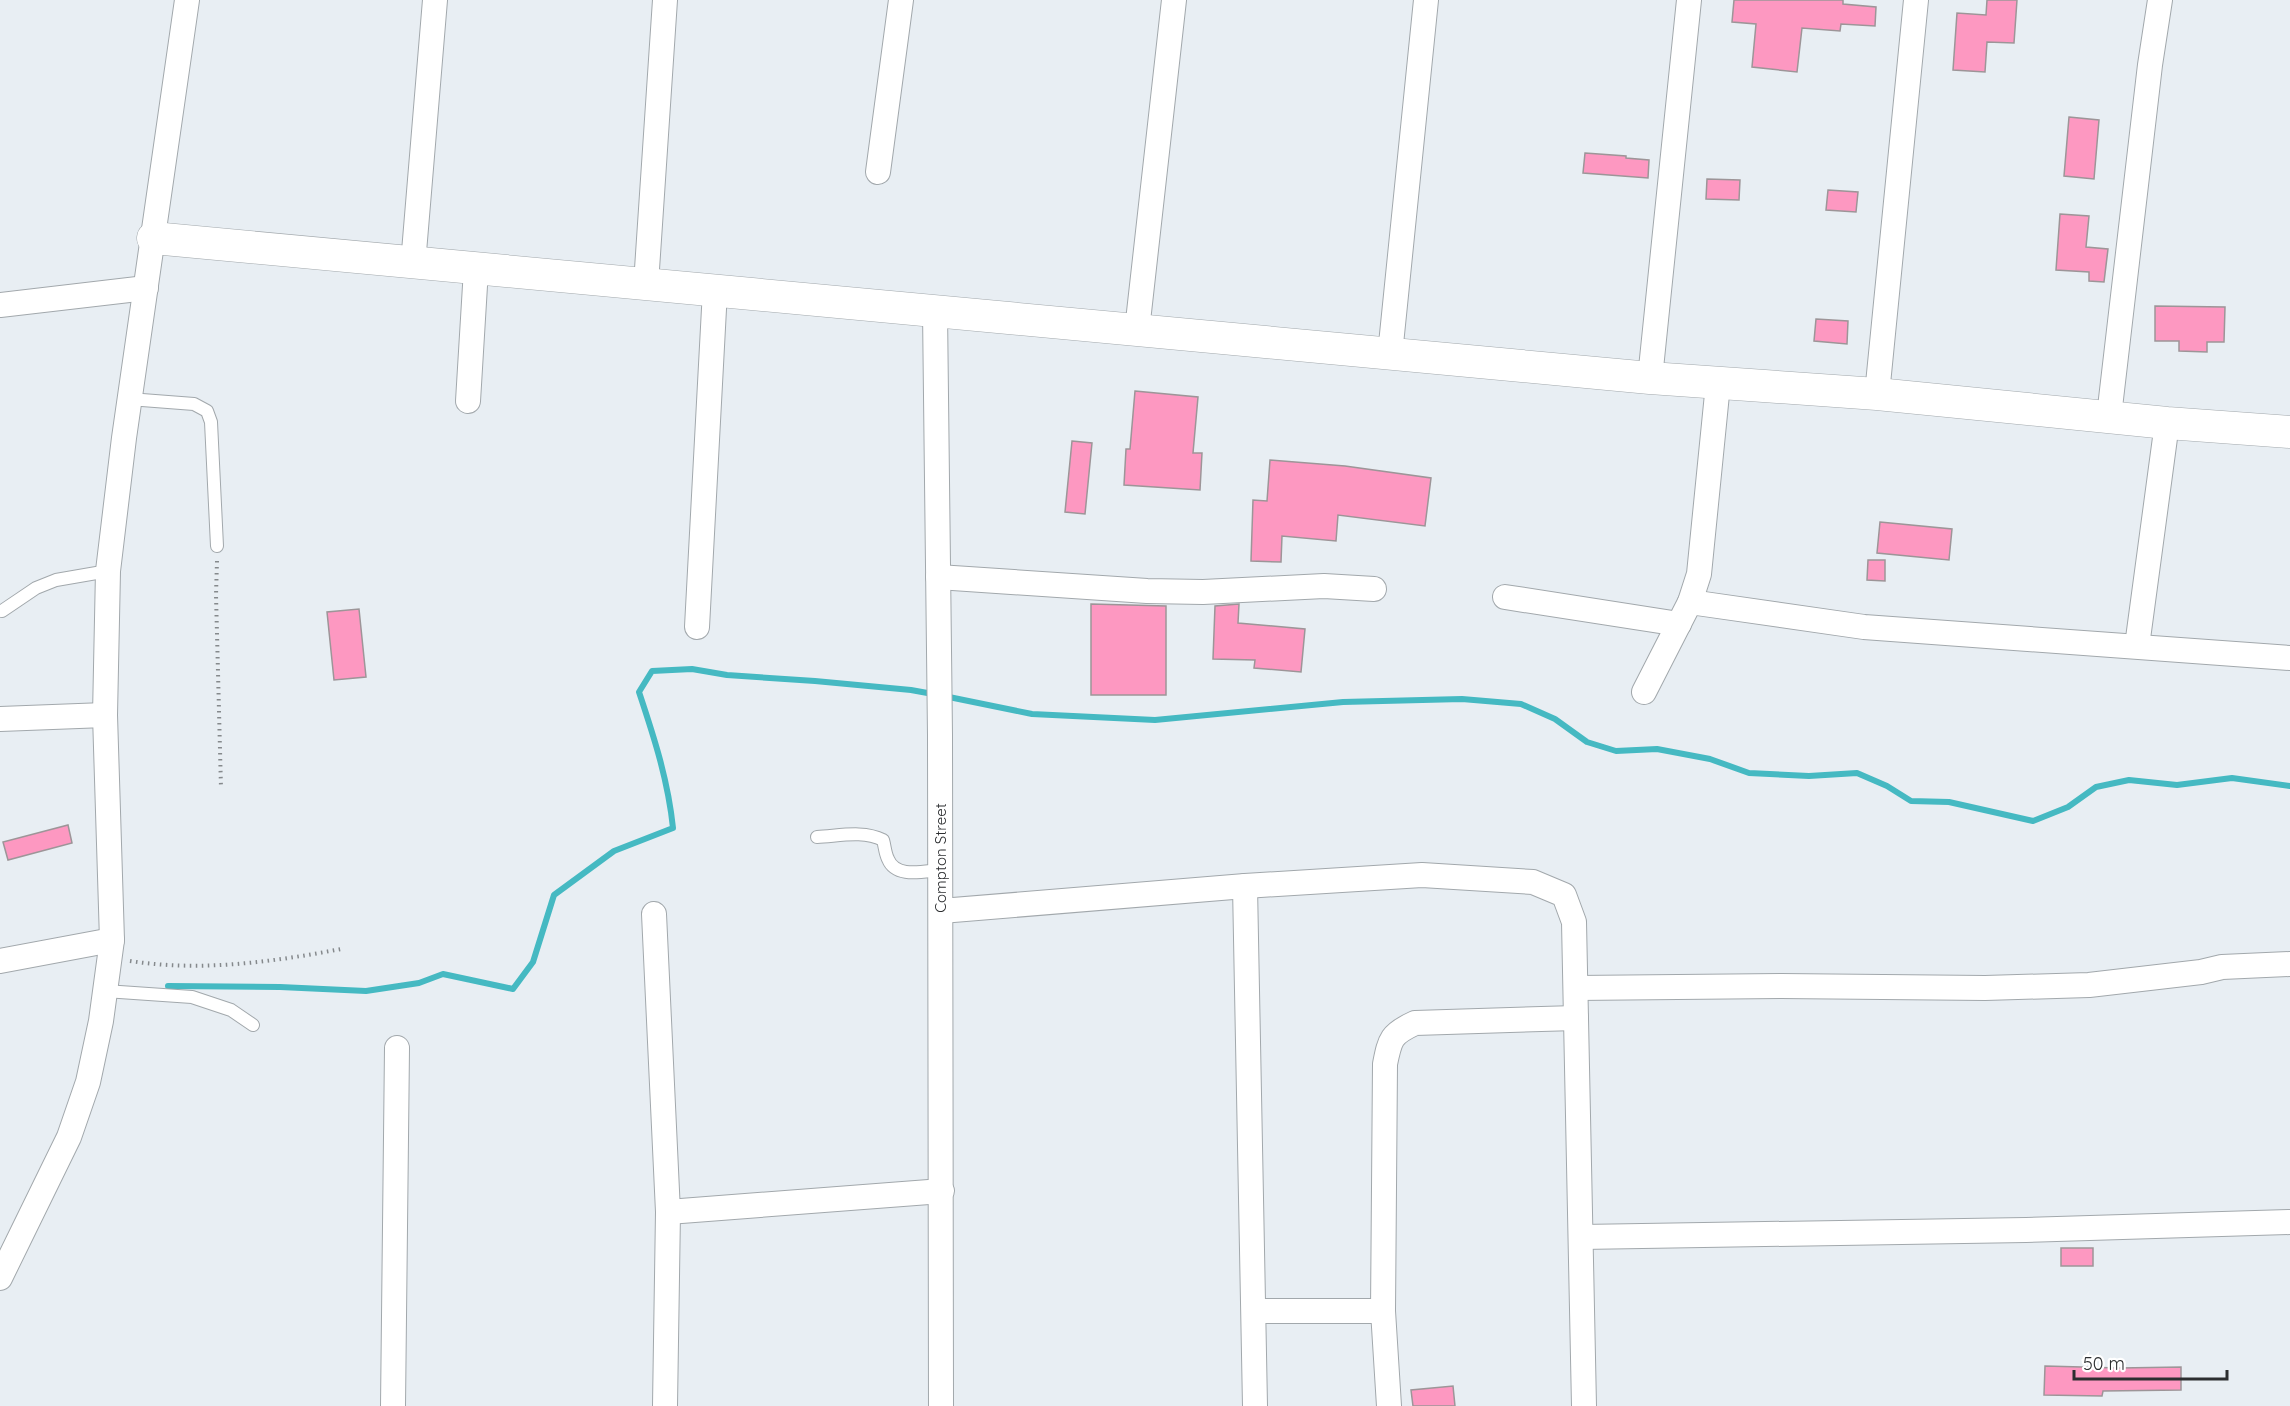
<svg xmlns="http://www.w3.org/2000/svg" width="2290" height="1406" font-family="Quicksand,sans-serif">
  <style>
    .lines { fill: none; stroke-linecap: round; stroke-linejoin: round }
    .stream { stroke: #45b9c2; stroke-width: 6 }
    .building { fill: #fd98c1; stroke: #9d9598; stroke-width: 1.5 }
    .service-casing { stroke: #a2a8ac; stroke-width: 14 }
    .minor-casing { stroke: #a2a8ac; stroke-width: 26 }
    .tertiary-casing { stroke: #a2a8ac; stroke-width: 33 }
    .path { stroke: #85898c; stroke-width: 4; stroke-dasharray: 1.5 4.5; stroke-linecap: butt }
    .service { stroke: #fff; stroke-width: 12 }
    .minor { stroke: #fff; stroke-width: 24 }
    .tertiary { stroke: #fff; stroke-width: 32 }
    .labels { text-anchor: middle; stroke-width: 6; stroke-linejoin: round; paint-order: stroke }
    .street-label { font-size: 15px; fill: #2c2e30; stroke: #fff }
  </style>
  <rect width="100%" height="100%" fill="#e8eef3"/>
  <g class="lines">
    <g class="stream">
      <path d="M 944,696 L 1032,714 L 1155,720 L 1343,702 L 1462,699 L 1521,704 L 1555,719 L 1587,742 L 1616,751 L 1657,749 L 1710,759 L 1749,773 L 1809,776 L 1857,773 L 1887,786 L 1911,801 L 1949,802 L 2033,821 L 2068,807 L 2096,787 L 2129,780 L 2177,785 L 2232,778 L 2290,786"/>
      <path d="M 168,986 L 280,987 L 366,991 L 419,983 L 443,974 L 513,989 L 533,962 L 554,895 L 614,851 L 673,828 C 668,780 654,737 639,692 L 652,671 L 692,669 L 727,675 L 815,681 L 911,690 L 933,694"/>
    </g>
  </g>
  <g class="building">
    <path d="M 1734,0 L 1843,0 L 1843,4 L 1876,7 L 1875,26 L 1841,24 L 1840,31 L 1802,28 L 1797,72 L 1752,67 L 1756,24 L 1732,22 Z"/>
    <path d="M 1987,0 L 2017,0 L 2014,43 L 1987,42 L 1985,72 L 1953,70 L 1957,13 L 1986,15 Z"/>
    <path d="M 2069,117 L 2099,120 L 2094,179 L 2064,176 Z"/>
    <path d="M 1585,153 L 1626,156 L 1626,158 L 1649,160 L 1648,178 L 1583,173 Z"/>
    <path d="M 1707,179 L 1740,180 L 1739,200 L 1706,199 Z"/>
    <path d="M 1828,190 L 1858,192 L 1856,212 L 1826,210 Z"/>
    <path d="M 2060,214 L 2089,216 L 2086,247 L 2108,249 L 2104,282 L 2089,281 L 2089,272 L 2056,270 Z"/>
    <path d="M 2155,306 L 2225,307 L 2224,342 L 2207,342 L 2207,352 L 2179,351 L 2179,341 L 2155,341 Z"/>
    <path d="M 1816,319 L 1848,321 L 1847,344 L 1814,341 Z"/>
    <path d="M 1135,391 L 1198,397 L 1193,453 L 1202,453 L 1200,490 L 1124,485 L 1126,449 L 1130,449 Z"/>
    <path d="M 1072,441 L 1092,443 L 1085,514 L 1065,512 Z"/>
    <path d="M 1270,460 L 1345,466 L 1431,478 L 1425,526 L 1338,515 L 1336,541 L 1282,536 L 1281,562 L 1251,561 L 1253,500 L 1267,501 Z"/>
    <path d="M 1880,522 L 1952,529 L 1949,560 L 1877,553 Z"/>
    <path d="M 1868,560 L 1885,560 L 1885,581 L 1867,580 Z"/>
    <path d="M 1091,604 L 1166,606 L 1166,695 L 1091,695 Z"/>
    <path d="M 1239,604 L 1238,623 L 1305,629 L 1301,672 L 1254,668 L 1255,660 L 1213,659 L 1215,606 Z"/>
    <path d="M 359,609 L 366,677 L 334,680 L 327,612 Z"/>
    <path d="M 68,825 L 72,843 L 8,860 L 3,842 Z"/>
    <rect x="2061" y="1248" width="32" height="18"/>
    <path d="M 2045,1366 L 2119,1368 L 2181,1367 L 2181,1390 L 2103,1391 L 2102,1396 L 2044,1395 Z"/>
    <path d="M 1453,1386 L 1455,1406 L 1413,1406 L 1411,1390 Z"/>
  </g>
  <g class="lines">
    <defs>
      <g id="service">
        <path d="M 129,399 L 194,404 L 207,411 L 211,422 L 217,546"/>
        <path d="M 2,611 L 36,588 L 56,580 L 108,571"/>
        <path d="M 817,837 C 839,836 863,830 883,840 C 885,847 885,853 888,859 C 896,879 924,871 941,870"/>
        <path d="M 105,991 L 192,997 L 231,1010 L 253,1025"/>
      </g>
      <g id="minor">
        <path d="M 878,172 L 901,0"/>
        <path d="M 413,264 L 435,0"/>
        <path d="M 646,284 L 665,0"/>
        <path d="M 0,305 L 146,288"/>
        <path d="M 935,311 L 940,735 L 941,1406"/>
        <path d="M 1137,330 L 1174,0"/>
        <path d="M 1390,354 L 1426,0"/>
        <path d="M 1650,378 L 1689,0"/>
        <path d="M 1877,394 L 1916,0"/>
        <path d="M 468,401 L 476,269"/>
        <path d="M 2109,416 L 2150,65 L 2160,0"/>
        <path d="M 938,577 L 1147,591 L 1203,592 L 1324,586 L 1374,589"/>
        <path d="M 1505,597 L 1679,624"/>
        <path d="M 1690,602 L 1864,627 L 2290,658"/>
        <path d="M 697,627 L 715,290"/>
        <path d="M 2137,646 L 2167,423"/>
        <path d="M 1644,692 L 1690,602 L 1699,574 L 1718,384"/>
        <path d="M 0,719 L 105,715"/>
        <path d="M 1245,886 L 1255,1406"/>
        <path d="M 941,911 L 1245,886 L 1422,875 L 1533,882 L 1564,895 L 1574,922 L 1584,1406"/>
        <path d="M 654,914 L 668,1212 L 665,1406"/>
        <path d="M 0,961 L 112,940"/>
        <path d="M 1576,988 L 1781,986 L 1985,988 L 2089,985 L 2201,972 L 2222,967 L 2290,964"/>
        <path d="M 668,1212 L 942,1191"/>
        <path d="M 1581,1237 L 2026,1230 L 2290,1222"/>
        <path d="M 0,1278 L 69,1137 L 88,1082 L 101,1021 L 112,940 L 105,715 L 108,571 L 124,438 L 187,0"/>
        <path d="M 1255,1311 L 1383,1311"/>
        <path d="M 393,1406 L 397,1048"/>
        <path d="M 1389,1406 L 1383,1311 L 1385,1064 C 1390,1039 1391,1034 1415,1023 L 1576,1018"/>
      </g>
      <path id="tertiary" d="M 153,238 L 1650,378 L 1877,394 L 2167,423 L 2290,432"/>
    </defs>
    <use href="#service" class="service-casing"/>
    <use href="#minor" class="minor-casing"/>
    <use href="#tertiary" class="tertiary-casing"/>
    <g class="path">
      <path d="M 217,561 L 216,595 L 221,788"/>
      <path d="M 130,961 C 201,972 272,962 341,949"/>
    </g>
    <use href="#service" class="service"/>
    <use href="#minor" class="minor"/>
    <use href="#tertiary" class="tertiary"/>
  </g>
  <g class="labels">
    <g class="street-label">
      <text transform="translate(941 858) rotate(-90)" y="5">Compton Street</text>
    </g>
  </g>
  <path d="M2074 1370v9h153v-9" fill="none" stroke="#2c2e30" stroke-width="3"/>
  <text x="2083" y="1370" font-size="18" fill="#2c2e30" stroke="#ffffff" stroke-width="4.5" paint-order="stroke">50 m</text>
</svg>
